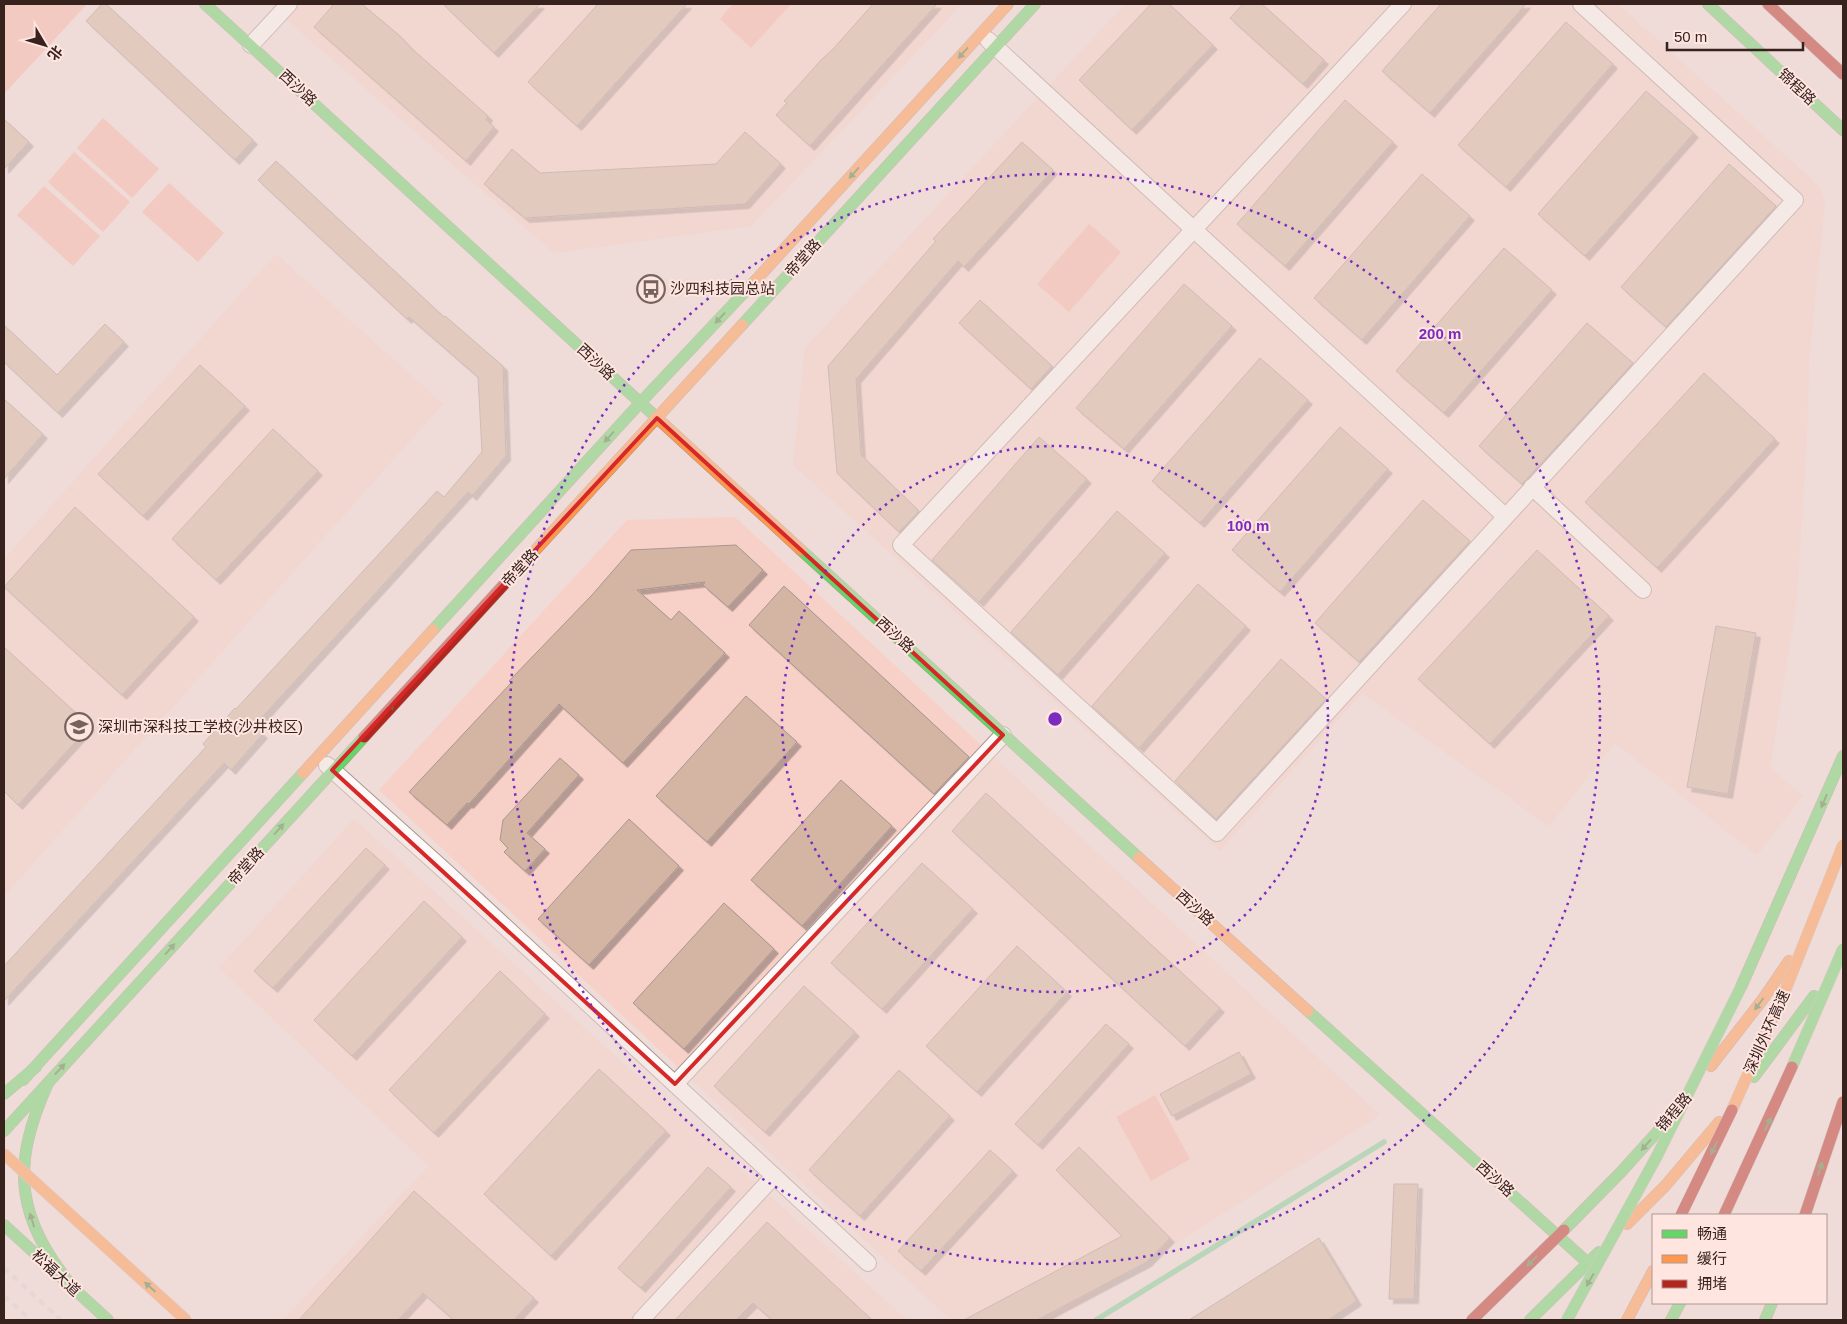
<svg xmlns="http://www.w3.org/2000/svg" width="1847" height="1324" font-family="Arial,'Noto Sans SC',sans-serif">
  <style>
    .built { fill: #f7d1c8 }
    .green { fill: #f7b5a7 }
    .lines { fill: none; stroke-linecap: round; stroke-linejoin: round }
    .stream { stroke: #79d097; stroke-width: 5.5 }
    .building { fill: #d4b5a3; stroke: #a89690; filter: url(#shadow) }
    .street-casing { stroke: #a89591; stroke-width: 18 }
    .fast-casing { stroke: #a89591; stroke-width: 12 }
    .slow-casing { stroke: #a89591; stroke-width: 12 }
    .jam-casing { stroke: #a89591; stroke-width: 12 }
    .street { stroke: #fdfaf9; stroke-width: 16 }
    .fast { stroke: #63d668; stroke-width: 11 }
    .slow { stroke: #ff974d; stroke-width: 11 }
    .jam { stroke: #b3261e; stroke-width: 11 }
    .rail { stroke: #d8d2d1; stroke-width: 4; stroke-dasharray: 6 6; stroke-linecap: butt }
    .fast-bridge-casing { stroke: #c0b7ba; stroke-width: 12; stroke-linecap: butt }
    .slow-bridge-casing { stroke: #c0b7ba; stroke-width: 12; stroke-linecap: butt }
    .jam-bridge-casing { stroke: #c0b7ba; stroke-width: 12; stroke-linecap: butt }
    .fast-bridge { stroke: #63d668; stroke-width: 11 }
    .slow-bridge { stroke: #ff974d; stroke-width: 11 }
    .jam-bridge { stroke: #b3261e; stroke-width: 11 }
    .oneway { fill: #4d7c42 }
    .marked { fill: none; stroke: #d62828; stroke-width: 4; stroke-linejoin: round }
    .ring { fill: none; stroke: #7b2cbf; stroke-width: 2.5; stroke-dasharray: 2.5 5 }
    .labels { text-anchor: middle; stroke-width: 4; stroke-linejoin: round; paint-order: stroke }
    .street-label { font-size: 15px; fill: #37221d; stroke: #fee5e0 }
    .poi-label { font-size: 15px; fill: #37221d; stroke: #fee5e0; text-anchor: start }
    .centre { fill: #7b2cbf; stroke: #fee5e0; stroke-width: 2.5 }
    .ring-label { font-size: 15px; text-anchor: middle; font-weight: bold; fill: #7b2cbf; stroke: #fee5e0; stroke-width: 4; stroke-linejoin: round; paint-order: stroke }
  </style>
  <defs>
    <filter id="shadow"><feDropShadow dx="4.5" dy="4.5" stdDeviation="0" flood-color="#0004"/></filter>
  </defs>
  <rect width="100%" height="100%" fill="#efdbd7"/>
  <g class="built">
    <path d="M 269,4 L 962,4 L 751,226 L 554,253 Z"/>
    <path d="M 1125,4 L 1618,4 L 1819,186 L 1825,203 L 1809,361 L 1807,432 L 1797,599 L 1770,768 L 1803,796 L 1757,855 L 1615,743 L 1549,826 L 1362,693 L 1220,851 L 793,465 L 805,348 Z"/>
    <path d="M 276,254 L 443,404 L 4,896 L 4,559 Z"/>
    <path d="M 735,517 L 1380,1115 L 1053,1320 L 951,1320 L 379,790 L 627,520 Z"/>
    <path d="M 354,819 L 907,1320 L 283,1320 L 429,1166 L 219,968 Z"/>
  </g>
  <g class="green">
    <path d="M 4,4 L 87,4 L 4,94 Z"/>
    <path d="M 733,4 L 791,4 L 751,48 L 720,19 Z"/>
    <path d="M 103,118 L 159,169 L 132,198 L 77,148 Z"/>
    <path d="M 74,152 L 130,202 L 103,232 L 48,182 Z"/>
    <path d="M 169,183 L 224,233 L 198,262 L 142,212 Z"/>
    <path d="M 44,186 L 100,236 L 73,266 L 17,215 Z"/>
    <path d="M 1089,224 L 1121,252 L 1069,312 L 1037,284 Z"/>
    <path d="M 1155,1095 L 1190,1159 L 1151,1181 L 1116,1117 Z"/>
  </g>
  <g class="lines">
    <path class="stream" d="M 1096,1320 L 1384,1142"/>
  </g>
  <g class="building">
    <path d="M 102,4 L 106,4 L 253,140 L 235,160 L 86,21 Z"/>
    <path d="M 334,4 L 362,4 L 400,36 L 411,48 L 488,116 L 486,120 L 494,127 L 466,161 L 314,27 Z"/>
    <path d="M 443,4 L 540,4 L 494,53 Z"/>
    <path d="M 598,4 L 687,4 L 577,126 L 528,82 Z"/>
    <path d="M 873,4 L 937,4 L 810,146 L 776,115 L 787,103 L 784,101 L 796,88 L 821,60 L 833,49 Z"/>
    <path d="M 1151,4 L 1169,4 L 1213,45 L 1132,130 L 1079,80 Z"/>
    <path d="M 1243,4 L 1262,4 L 1324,60 L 1303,84 L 1230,18 Z"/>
    <path d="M 1441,4 L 1526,4 L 1430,113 L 1382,71 Z"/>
    <path d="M 1566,22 L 1613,64 L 1506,187 L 1458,145 Z"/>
    <path d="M 1646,91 L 1694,133 L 1585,256 L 1538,214 Z"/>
    <path d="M 1345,100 L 1393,142 L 1285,266 L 1237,224 Z"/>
    <path d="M 4,119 L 29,142 L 4,169 Z"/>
    <path d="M 745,132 L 781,164 L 745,204 L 525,218 L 484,184 L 512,149 L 540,173 L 716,164 Z"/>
    <path d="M 1022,142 L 1053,170 L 964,267 L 958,261 L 856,379 L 861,455 L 919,511 L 899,532 L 837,473 L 828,366 L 936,241 L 933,239 Z"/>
    <path d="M 276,161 L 444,317 L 445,316 L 503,366 L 506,456 L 472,496 L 468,492 L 254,726 L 263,734 L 231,770 L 224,763 L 4,1001 L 4,966 L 206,747 L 203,744 L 235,708 L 236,709 L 437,491 L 444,497 L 482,452 L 478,377 L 409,317 L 407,319 L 258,180 Z"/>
    <path d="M 1729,164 L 1776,206 L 1666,327 L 1621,287 Z"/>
    <path d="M 1422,174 L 1470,216 L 1362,340 L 1314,298 Z"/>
    <path d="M 1504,248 L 1552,290 L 1444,413 L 1396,371 Z"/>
    <path d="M 1184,284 L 1232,326 L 1124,449 L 1076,408 Z"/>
    <path d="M 980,300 L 1052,366 L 1031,389 L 959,323 Z"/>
    <path d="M 1587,323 L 1633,363 L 1522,484 L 1479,446 Z"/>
    <path d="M 105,324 L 124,342 L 58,413 L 4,362 L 4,325 L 57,375 Z"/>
    <path d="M 1260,358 L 1308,400 L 1200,523 L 1152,481 Z"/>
    <path d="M 200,365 L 245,406 L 143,516 L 98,474 Z"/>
    <path d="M 1704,373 L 1775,439 L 1657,568 L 1585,502 Z"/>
    <path d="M 4,399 L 43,434 L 4,479 Z"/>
    <path d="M 1340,427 L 1388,469 L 1280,592 L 1232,550 Z"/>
    <path d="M 273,429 L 318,471 L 216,580 L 172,539 Z"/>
    <path d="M 1039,437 L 1087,479 L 979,602 L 932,560 Z"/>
    <path d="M 1423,500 L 1470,541 L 1359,662 L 1315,623 Z"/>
    <path d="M 75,507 L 194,617 L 122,695 L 4,587 Z"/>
    <path d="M 1117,511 L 1165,553 L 1058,675 L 1011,632 Z"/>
    <path d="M 736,545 L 763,570 L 728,607 L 703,585 L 705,582 L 637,590 L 671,620 L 679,611 L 725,653 L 623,763 L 559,704 L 469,804 L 467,803 L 447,825 L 409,792 L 511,683 L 509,681 L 592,595 L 631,550 Z"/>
    <path d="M 1537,550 L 1609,616 L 1490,744 L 1418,679 Z"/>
    <path d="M 1198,584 L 1246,626 L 1139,748 L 1092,706 Z"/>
    <path d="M 784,586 L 969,757 L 934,794 L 749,625 Z"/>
    <path d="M 1716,626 L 1756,633 L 1728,794 L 1687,787 Z"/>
    <path d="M 4,647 L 90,726 L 18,805 L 4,791 Z"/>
    <path d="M 1281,659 L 1326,699 L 1216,819 L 1175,781 Z"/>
    <path d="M 746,696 L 797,742 L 707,842 L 656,796 Z"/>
    <path d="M 560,758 L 579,775 L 527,833 L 545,849 L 525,871 L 504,852 L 508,848 L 500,840 L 503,820 Z"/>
    <path d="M 841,780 L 892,826 L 802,926 L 751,880 Z"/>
    <path d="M 986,793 L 1220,1008 L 1185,1046 L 952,831 Z"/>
    <path d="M 629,819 L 679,866 L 589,965 L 538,919 Z"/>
    <path d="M 366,848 L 385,865 L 273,988 L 254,971 Z"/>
    <path d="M 922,863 L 973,909 L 882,1009 L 831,963 Z"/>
    <path d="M 424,901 L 462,937 L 352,1056 L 314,1020 Z"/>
    <path d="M 724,903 L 774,949 L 684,1049 L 633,1003 Z"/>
    <path d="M 1017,946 L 1067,992 L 977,1092 L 926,1046 Z"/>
    <path d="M 500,971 L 545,1014 L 434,1133 L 389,1090 Z"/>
    <path d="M 804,986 L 855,1032 L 765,1132 L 714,1086 Z"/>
    <path d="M 1106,1024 L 1129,1044 L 1038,1145 L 1015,1124 Z"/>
    <path d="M 1239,1052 L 1251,1074 L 1172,1116 L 1160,1094 Z"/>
    <path d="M 599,1069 L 666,1131 L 551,1256 L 484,1194 Z"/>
    <path d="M 899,1070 L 950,1116 L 860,1216 L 809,1170 Z"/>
    <path d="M 1079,1147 L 1170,1238 L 1147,1262 L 1037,1320 L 964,1320 L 1122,1236 L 1056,1170 Z"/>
    <path d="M 990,1150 L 1013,1171 L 921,1271 L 898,1251 Z"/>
    <path d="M 708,1167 L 731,1187 L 641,1288 L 618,1268 Z"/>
    <path d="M 1394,1184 L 1418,1184 L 1414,1299 L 1389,1299 Z"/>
    <path d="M 414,1191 L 534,1298 L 514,1320 L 454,1320 L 423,1293 L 398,1320 L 299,1320 Z"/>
    <path d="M 767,1222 L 872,1320 L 772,1320 L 753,1303 L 736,1320 L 675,1320 Z"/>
    <path d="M 1319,1238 L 1357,1301 L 1328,1320 L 1189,1320 Z"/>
  </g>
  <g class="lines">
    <defs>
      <g id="street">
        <path d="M 1403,4 L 901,545 L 1217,833 L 1795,200 L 1581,4"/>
        <path d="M 988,40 L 1505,516"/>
        <path d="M 251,45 L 289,4"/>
        <path d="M 1532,487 L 1643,590"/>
        <path d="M 327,765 L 446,872 L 868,1263"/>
        <path d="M 675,1084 L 1003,735"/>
        <path d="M 641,1320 L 774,1176"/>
      </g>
      <g id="fast">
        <path d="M 205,4 L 656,417"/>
        <path d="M 1708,4 L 1843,130"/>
        <path d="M 742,325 L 1035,4"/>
        <path d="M 801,550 L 1139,858"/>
        <path d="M 433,630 L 640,403 L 755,281"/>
        <path d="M 1741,987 L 1843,756"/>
        <path d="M 1308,1011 L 1588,1263"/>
        <path d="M 1754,1077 L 1814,996"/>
        <path d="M 23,1080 L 303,773"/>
        <path d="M 48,1083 C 10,1168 16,1218 75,1290"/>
        <path d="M 4,1094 L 36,1067"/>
        <path d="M 4,1131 L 364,737"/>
        <path d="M 4,1225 L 108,1320"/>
        <path d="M 1564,1230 L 1621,1172 L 1668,1120"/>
        <path d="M 1530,1320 L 1599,1252"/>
        <path d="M 1671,1320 L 1680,1303"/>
        <path d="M 1765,1320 L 1772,1303"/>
      </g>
      <g id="slow">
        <path d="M 755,281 L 1008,4"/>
        <path d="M 656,417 L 801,550"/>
        <path d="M 530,556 L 742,325"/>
        <path d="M 303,773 L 433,630"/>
        <path d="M 1139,858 L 1308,1011"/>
        <path d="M 1711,1066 L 1763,999 L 1789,961"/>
        <path d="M 1627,1224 L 1666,1185 L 1719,1122"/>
        <path d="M 1627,1320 L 1653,1271"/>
      </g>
      <g id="jam">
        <path d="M 1768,4 L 1843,74"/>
        <path d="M 364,737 L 530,556"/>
        <path d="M 1805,1215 L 1843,1102"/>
        <path d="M 1472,1320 L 1564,1230"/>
      </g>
    </defs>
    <use href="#street" class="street-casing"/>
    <use href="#fast" class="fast-casing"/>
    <use href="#slow" class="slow-casing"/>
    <use href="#jam" class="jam-casing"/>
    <use href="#street" class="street"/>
    <use href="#fast" class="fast"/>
    <use href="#slow" class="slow"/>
    <use href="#jam" class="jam"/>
    <g class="rail">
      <path d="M 4,1268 L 61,1320"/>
      <path d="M 4,1296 L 31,1320"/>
    </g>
    <defs>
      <g id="fast-bridge">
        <path d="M 1792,1067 L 1843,949"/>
        <path d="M 1567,1320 L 1657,1156 L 1741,987"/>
      </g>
      <g id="slow-bridge">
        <path d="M 1732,1110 L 1787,986 L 1843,845"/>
        <path d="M 4,1154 L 186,1320"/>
      </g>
      <g id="jam-bridge">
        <path d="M 1681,1215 L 1732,1110"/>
        <path d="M 1724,1215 L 1792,1067"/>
      </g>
    </defs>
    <use href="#fast-bridge" class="fast-bridge-casing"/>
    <use href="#slow-bridge" class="slow-bridge-casing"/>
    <use href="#jam-bridge" class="jam-bridge-casing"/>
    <use href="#fast-bridge" class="fast-bridge"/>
    <use href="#slow-bridge" class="slow-bridge"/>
    <use href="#jam-bridge" class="jam-bridge"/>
  </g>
  <defs><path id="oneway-solid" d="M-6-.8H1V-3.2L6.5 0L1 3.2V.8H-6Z" transform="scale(1.25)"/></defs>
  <g class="oneway">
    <use href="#oneway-solid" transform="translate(963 53) rotate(132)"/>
    <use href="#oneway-solid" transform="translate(854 173) rotate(132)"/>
    <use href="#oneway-solid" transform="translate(720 318) rotate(133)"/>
    <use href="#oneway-solid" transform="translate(609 437) rotate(132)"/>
    <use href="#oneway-solid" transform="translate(389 709) rotate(-47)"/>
    <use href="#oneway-solid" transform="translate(1824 801) rotate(114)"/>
    <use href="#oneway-solid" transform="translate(279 829) rotate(-48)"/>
    <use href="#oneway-solid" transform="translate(170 949) rotate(-48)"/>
    <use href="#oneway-solid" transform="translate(1759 1004) rotate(127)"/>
    <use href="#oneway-solid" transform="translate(60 1069) rotate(-47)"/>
    <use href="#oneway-solid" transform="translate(1768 1124) rotate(-65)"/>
    <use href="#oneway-solid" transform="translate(1646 1145) rotate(131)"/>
    <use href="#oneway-solid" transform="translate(1714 1148) rotate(115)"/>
    <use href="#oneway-solid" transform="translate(1820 1169) rotate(-71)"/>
    <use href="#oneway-solid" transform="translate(32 1220) rotate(-107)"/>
    <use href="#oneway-solid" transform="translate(1532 1261) rotate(135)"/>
    <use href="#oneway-solid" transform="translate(1590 1280) rotate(120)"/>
    <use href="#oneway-solid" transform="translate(150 1287) rotate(-138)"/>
  </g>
  <path d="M0 0H1847V1324H0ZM 657,418 L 1003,735 L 675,1084 L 332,770 Z" fill="#efdbd7" fill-opacity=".55" fill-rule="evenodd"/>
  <path class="marked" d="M 657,418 L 1003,735 L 675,1084 L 332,770 Z"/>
  <g class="ring">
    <circle cx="1055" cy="719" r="273"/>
    <circle cx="1055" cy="719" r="545"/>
  </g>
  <defs>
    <symbol id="bus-ring" viewBox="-11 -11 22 22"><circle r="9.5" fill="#fee5e0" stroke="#77635e" stroke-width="1.5"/><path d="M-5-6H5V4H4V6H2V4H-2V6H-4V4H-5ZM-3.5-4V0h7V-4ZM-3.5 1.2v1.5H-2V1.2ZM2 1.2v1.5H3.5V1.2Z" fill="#77635e"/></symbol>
    <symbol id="school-ring" viewBox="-11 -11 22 22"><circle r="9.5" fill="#fee5e0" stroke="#77635e" stroke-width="1.5"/><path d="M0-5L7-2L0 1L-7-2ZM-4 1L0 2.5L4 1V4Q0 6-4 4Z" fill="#77635e"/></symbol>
  </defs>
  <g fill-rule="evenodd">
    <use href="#bus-ring" x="635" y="273" width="32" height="32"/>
    <use href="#school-ring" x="63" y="711" width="32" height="32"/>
  </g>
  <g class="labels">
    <g class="street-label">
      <text transform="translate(1797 87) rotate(43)" y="5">锦程路</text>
      <text transform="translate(298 88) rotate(43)" y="5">西沙路</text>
      <text transform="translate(803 258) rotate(-48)" y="5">帝堂路</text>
      <text transform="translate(596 362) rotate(43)" y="5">西沙路</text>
      <text transform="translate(520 568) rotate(-47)" y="5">帝堂路</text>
      <text transform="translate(895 635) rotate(42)" y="5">西沙路</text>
      <text transform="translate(246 866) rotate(-48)" y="5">帝堂路</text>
      <text transform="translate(1195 908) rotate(42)" y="5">西沙路</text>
      <text transform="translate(1767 1032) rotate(-66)" y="5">深圳外环高速</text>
      <text transform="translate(1674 1112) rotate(-50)" y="5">锦程路</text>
      <text transform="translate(1495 1179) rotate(42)" y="5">西沙路</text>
      <text transform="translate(56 1273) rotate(43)" y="5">松福大道</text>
    </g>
    <g class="poi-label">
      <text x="670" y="294">沙四科技园总站</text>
      <text x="98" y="732">深圳市深科技工学校(沙井校区)</text>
    </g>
  </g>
  <circle cx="1055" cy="719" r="8" class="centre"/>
  <g class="ring-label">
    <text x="1440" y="339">200 m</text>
    <text x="1248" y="531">100 m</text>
  </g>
  <rect width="1847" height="1324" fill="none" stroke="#37221d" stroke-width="10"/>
  <rect x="1652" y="1214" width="175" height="90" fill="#fee5e0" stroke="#ae9792"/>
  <rect x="1662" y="1230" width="25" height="8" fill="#63d668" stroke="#ae9792"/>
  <text x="1697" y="1239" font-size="15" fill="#37221d">畅通</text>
  <rect x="1662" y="1255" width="25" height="8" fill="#ff974d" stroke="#ae9792"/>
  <text x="1697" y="1264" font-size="15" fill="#37221d">缓行</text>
  <rect x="1662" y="1280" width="25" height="8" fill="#b3261e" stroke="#ae9792"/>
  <text x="1697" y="1289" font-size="15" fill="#37221d">拥堵</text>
  <g transform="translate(45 45) rotate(128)" stroke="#fee5e0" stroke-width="4" paint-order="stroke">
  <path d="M0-4L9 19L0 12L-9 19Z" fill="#37221d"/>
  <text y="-8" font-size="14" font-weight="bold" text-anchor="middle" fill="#37221d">北</text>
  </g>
  <path d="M1667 42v8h136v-8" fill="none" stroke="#37221d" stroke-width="2.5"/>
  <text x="1674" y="42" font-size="15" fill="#37221d" stroke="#fee5e0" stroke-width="4" paint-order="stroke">50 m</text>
</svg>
